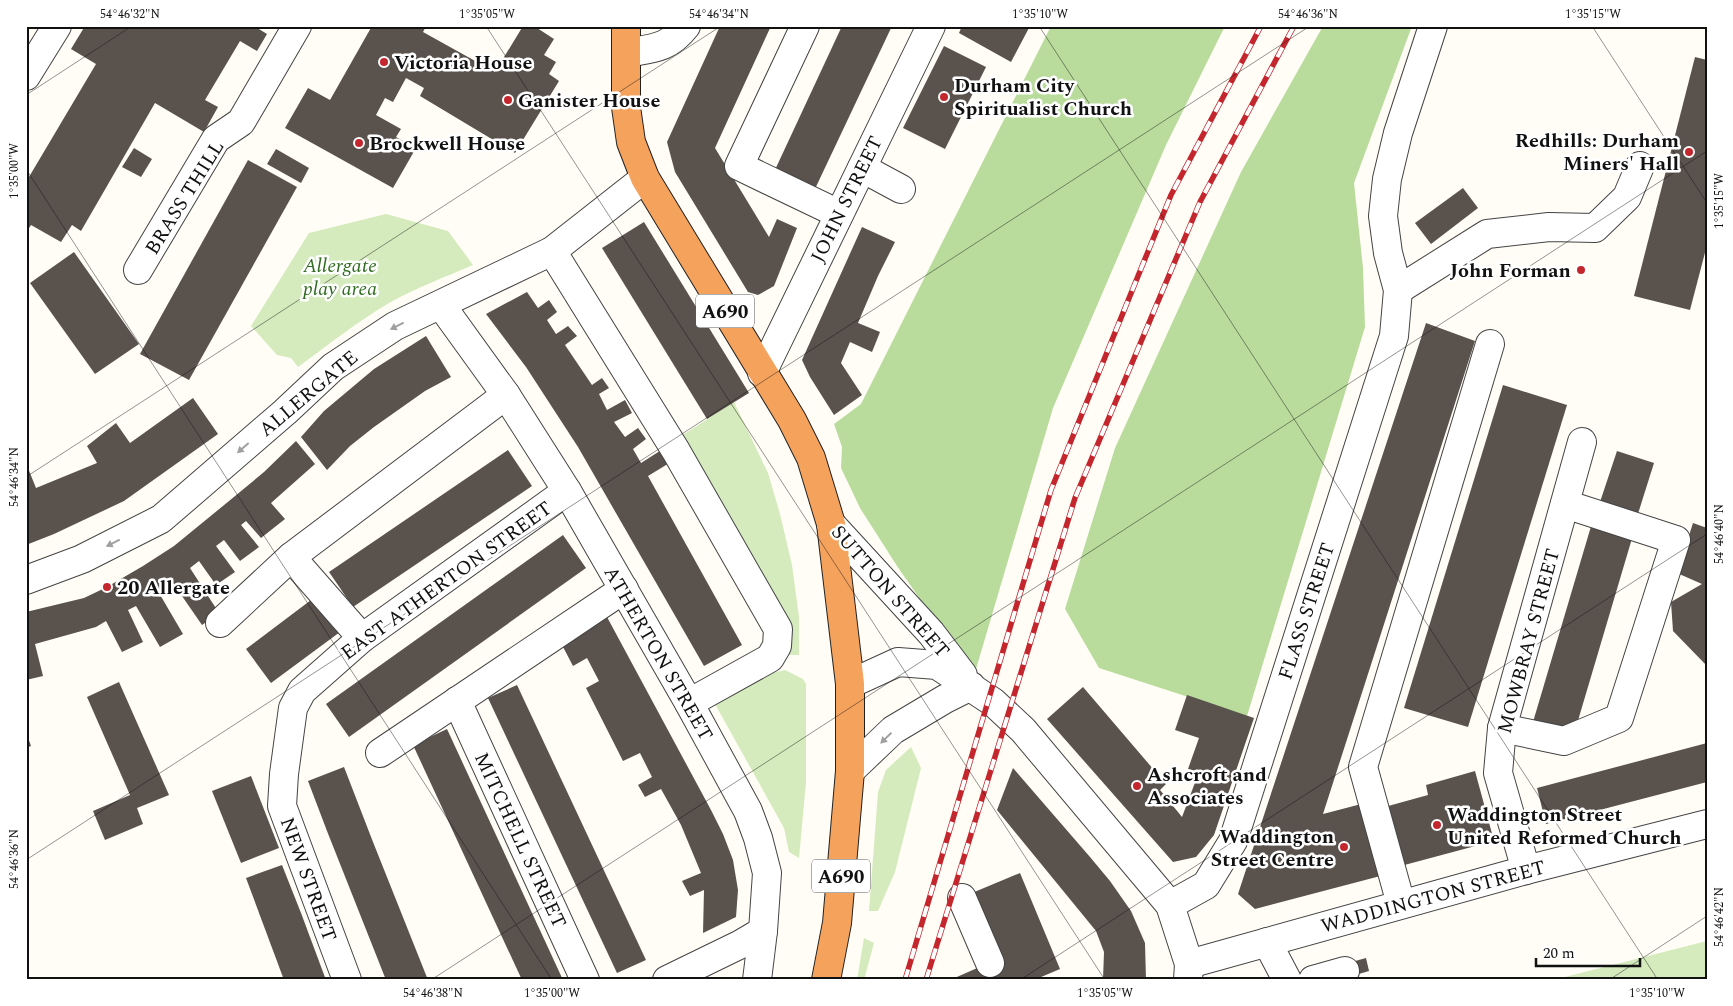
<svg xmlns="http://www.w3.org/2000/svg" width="1733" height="1006" font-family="Spectral,serif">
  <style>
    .green { fill: #d5ebbd }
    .forest { fill: #b9dc9c }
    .building { fill: #5a524d }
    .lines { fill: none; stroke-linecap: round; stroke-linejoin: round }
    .minor-casing { stroke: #444; stroke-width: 30 }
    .highway-casing { stroke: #222; stroke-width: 30 }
    .minor { stroke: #fff; stroke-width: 28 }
    .highway { stroke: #f5a25d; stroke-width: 28 }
    .rail-casing { stroke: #c4262e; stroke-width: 5.5 }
    .rail { stroke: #fff; stroke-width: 4; stroke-dasharray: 11; stroke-linecap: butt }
    .oneway { fill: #a0a0a0 }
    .ticks { fill: none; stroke: #111; stroke-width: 1; stroke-opacity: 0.45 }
    .poi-dot { fill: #c4262e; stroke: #fff; stroke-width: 2 }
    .labels { text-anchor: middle; stroke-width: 5; stroke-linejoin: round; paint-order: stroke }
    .shield { fill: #fff; stroke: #585858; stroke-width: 1 }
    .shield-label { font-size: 19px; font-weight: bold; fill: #111 }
    .poi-label { font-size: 20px; font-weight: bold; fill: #111; stroke: #fff; text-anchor: start }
    .street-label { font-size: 20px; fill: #111; stroke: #fff }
    .park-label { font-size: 20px; font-style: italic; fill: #2f6b1f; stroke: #fff }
    .neatline { fill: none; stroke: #111; stroke-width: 2 }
    .ticks-label { font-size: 12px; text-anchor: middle; fill: #111 }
  </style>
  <rect width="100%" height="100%" fill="#fffdf5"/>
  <g class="green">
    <path d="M 386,214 L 448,231 L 473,265 C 445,277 416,288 389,303 C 357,322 328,345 298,367 L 291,358 L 277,355 L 251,326 L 309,233 Z"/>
    <path d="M 734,402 L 768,473 L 780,514 L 792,565 L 799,617 L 799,655 L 784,655 L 678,438 Z"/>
    <path d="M 785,670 L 803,679 L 806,684 L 806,782 L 799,858 L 789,852 L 784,828 L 715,704 L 769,674 Z"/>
    <path d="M 911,747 L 921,768 L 895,872 L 878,911 L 869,911 L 878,792 L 886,770 Z"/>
    <path d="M 864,938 L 874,943 L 864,980 L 857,980 Z"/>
    <path d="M 1707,941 L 1707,980 L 1553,980 Z"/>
  </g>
  <g class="forest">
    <path d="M 1051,26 L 1225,26 L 1166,145 L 1053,408 L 976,669 L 938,625 L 897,566 L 860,508 L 841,468 L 842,447 L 834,424 L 861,404 Z"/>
    <path d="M 1323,26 L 1412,26 L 1354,183 L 1363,268 L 1365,327 L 1247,716 L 1099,668 L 1065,609 L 1115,448 L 1241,172 Z"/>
  </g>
  <g class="building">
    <path d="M 85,26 L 254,26 L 267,34 L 257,51 L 240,41 L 205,100 L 218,107 L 204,132 L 155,103 L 81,231 L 72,225 L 61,242 L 31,225 L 26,233 L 26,182 L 96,64 L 71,49 Z"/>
    <path d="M 372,26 L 426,26 L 423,32 L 495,72 L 523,26 L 534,26 L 554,39 L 544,55 L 556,62 L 549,74 L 559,81 L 515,153 L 420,96 L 424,88 L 406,78 L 393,102 L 385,98 L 376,115 L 401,129 L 396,137 L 416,148 L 393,188 L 285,128 L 308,88 L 330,100 Z"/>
    <path d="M 720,26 L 771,26 L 715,148 L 769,237 L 777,219 L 797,228 L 774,286 L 758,295 L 748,292 L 675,172 L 667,142 Z"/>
    <path d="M 842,26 L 892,26 L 814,191 L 774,172 Z"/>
    <path d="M 962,26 L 1030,26 L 1011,62 L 959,33 Z"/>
    <path d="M 944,46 L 986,67 L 945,149 L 903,128 Z"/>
    <path d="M 1695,57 L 1707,60 L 1707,245 L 1690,310 L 1634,296 Z"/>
    <path d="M 134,148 L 152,159 L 141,177 L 122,167 Z"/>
    <path d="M 276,149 L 309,168 L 301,183 L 267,164 Z"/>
    <path d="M 248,160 L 297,187 L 189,380 L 140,354 Z"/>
    <path d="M 1463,188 L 1478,208 L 1431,244 L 1415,223 Z"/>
    <path d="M 644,222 L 749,393 L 707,419 L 602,248 Z"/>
    <path d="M 862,227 L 895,242 L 878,276 L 858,323 L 880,332 L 872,352 L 850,342 L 841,363 L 862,395 L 834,415 L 810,377 L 802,360 Z"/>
    <path d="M 74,252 L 139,344 L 95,374 L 30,283 Z"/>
    <path d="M 527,292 L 538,308 L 549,300 L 557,312 L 547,320 L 556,334 L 568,326 L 577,336 L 565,345 L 592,385 L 602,378 L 609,388 L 599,394 L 607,410 L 625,400 L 632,413 L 614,422 L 625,437 L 638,428 L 646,439 L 633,449 L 641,463 L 663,449 L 671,462 L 648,476 L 742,645 L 704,666 L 578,447 L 526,367 L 486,314 Z"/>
    <path d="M 1426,323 L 1475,341 L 1323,814 L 1369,802 L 1388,874 L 1255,909 L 1238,894 Z"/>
    <path d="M 426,336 L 451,377 L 425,391 L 374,427 L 350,446 L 327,470 L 301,437 L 324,411 L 374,369 Z"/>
    <path d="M 1503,385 L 1567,405 L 1468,727 L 1404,708 Z"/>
    <path d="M 193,398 L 218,434 L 124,501 L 54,534 L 26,545 L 26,463 L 36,488 L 97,463 L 87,446 L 116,423 L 130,443 Z"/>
    <path d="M 296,441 L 315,464 L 271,503 L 285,519 L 261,538 L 246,521 L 241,525 L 259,547 L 240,561 L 224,540 L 216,546 L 235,572 L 216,585 L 199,561 L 190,568 L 219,613 L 202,625 L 173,583 L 159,593 L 183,634 L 160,647 L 136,606 L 128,610 L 143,642 L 122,652 L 106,621 L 96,627 L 35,644 L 43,676 L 26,680 L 26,612 L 84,598 L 107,587 L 143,566 L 174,546 L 229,501 L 264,472 Z"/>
    <path d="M 508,450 L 532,486 L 353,607 L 329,572 Z"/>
    <path d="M 1617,451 L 1654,463 L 1636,520 L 1598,508 Z"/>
    <path d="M 1592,523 L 1633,535 L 1574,734 L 1533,722 Z"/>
    <path d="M 1693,523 L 1707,528 L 1707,620 L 1705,621 L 1707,622 L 1707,666 L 1673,631 L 1671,602 L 1702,584 L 1677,573 Z"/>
    <path d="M 563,535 L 586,568 L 349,737 L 326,704 Z"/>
    <path d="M 315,597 L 340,632 L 271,683 L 246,649 Z"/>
    <path d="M 607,617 L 711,810 L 723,834 L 733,860 L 738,890 L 736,917 L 703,933 L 704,890 L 690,896 L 682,881 L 701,873 L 681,825 L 661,789 L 645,797 L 638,785 L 652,777 L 640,753 L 623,761 L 586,688 L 599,681 L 587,658 L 573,666 L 561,643 Z"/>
    <path d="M 119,682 L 169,795 L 137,808 L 143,824 L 105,840 L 93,811 L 130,795 L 87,697 Z"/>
    <path d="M 517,685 L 646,960 L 617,973 L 488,698 Z"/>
    <path d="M 1083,687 L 1166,784 L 1160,790 L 1182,817 L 1199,772 L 1188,769 L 1199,738 L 1175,730 L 1187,695 L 1254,718 L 1214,835 L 1196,857 L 1173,862 L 1047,719 Z"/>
    <path d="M 447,729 L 563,980 L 522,980 L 413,745 Z"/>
    <path d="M 26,732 L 31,746 L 26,748 Z"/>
    <path d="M 1707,743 L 1707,782 L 1546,824 L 1537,788 Z"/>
    <path d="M 344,767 L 373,842 L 428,980 L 386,980 L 327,831 L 308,781 Z"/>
    <path d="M 1013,768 L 1090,857 L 1110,881 L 1131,911 L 1145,943 L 1146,980 L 1103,980 L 1104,952 L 1096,931 L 997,810 Z"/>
    <path d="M 1475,771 L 1494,841 L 1397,867 L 1381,808 L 1428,795 L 1426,785 Z"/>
    <path d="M 251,776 L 279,848 L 241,863 L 212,791 Z"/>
    <path d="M 282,865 L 301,913 L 326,980 L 284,980 L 246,878 Z"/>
    <path d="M 1020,873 L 1060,969 L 1034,980 L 950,980 L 1000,958 L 972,893 Z"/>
    <path d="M 1366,958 L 1369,971 L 1352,976 L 1348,963 Z"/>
  </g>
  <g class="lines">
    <defs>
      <g id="minor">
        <path d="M 805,26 L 739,166 L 839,214"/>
        <path d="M 626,53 C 653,48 668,49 686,26"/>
        <path d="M 26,76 L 57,26"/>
        <path d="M 862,168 L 901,189"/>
        <path d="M 552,251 L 676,451 L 778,629 L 777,646 L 770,658 L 689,703"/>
        <path d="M 138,270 L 216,139 L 241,122 L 297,26"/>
        <path d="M 1398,290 L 1487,234 L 1549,227 L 1595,228 L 1627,197 L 1640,166"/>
        <path d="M 441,305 L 506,395 L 567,491 L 689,703 L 748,811 L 758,838 L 767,873 L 763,931 L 741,944 L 667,980"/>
        <path d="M 762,373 L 931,26"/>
        <path d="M 831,524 L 931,633 L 963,675"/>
        <path d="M 291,557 L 362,638"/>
        <path d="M 26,580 L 82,559 L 161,519 L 285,412 L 333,367 L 395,326 L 552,251 L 645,178"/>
        <path d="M 220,623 L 291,557 L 506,395"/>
        <path d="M 850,684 L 898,662 L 937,665 L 993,702 L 1023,730 L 1170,905 L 1189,964 L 1188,980"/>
        <path d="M 457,701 L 585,980"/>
        <path d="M 1502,728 L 1564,741 L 1619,718 L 1676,540 L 1565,504"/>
        <path d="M 380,753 L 624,589"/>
        <path d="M 850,771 L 893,730 L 945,699 L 971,686"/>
        <path d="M 1526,870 L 1498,773 L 1502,728 L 1582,442"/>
        <path d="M 962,898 L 990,963"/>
        <path d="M 1401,904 L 1363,767 L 1490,344"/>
        <path d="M 1170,905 L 1206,885 L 1233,841 L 1394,336 L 1398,290 L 1388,253 L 1383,216 L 1387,179 L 1398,133 L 1433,26"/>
        <path d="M 1267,942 L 1287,980"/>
        <path d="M 1189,964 L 1526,870 L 1707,824"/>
        <path d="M 347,980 L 282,806 L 284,774 L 293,708 L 302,691 L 362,638 L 567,491"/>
        <path d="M 757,980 L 763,931"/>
        <path d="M 1313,980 L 1345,971"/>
      </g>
      <path id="highway" d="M 626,26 L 626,107 L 631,142 L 645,178 L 792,420 L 811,458 L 831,524 L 850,684 L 850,771 L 837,923 L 826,980"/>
    </defs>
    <use href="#minor" class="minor-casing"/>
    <use href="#highway" class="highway-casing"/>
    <use href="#minor" class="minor"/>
    <use href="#highway" class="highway"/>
    <defs>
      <g id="rail">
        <path d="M 905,980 L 1051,490 L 1171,195 L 1261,26"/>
        <path d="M 926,980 L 1075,498 L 1200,202 L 1294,26"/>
      </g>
    </defs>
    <use href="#rail" class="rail-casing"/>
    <use href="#rail" class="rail"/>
  </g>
  <defs><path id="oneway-solid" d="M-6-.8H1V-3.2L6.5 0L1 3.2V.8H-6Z" transform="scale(1.25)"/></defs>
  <g class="oneway">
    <use href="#oneway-solid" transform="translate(397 326) rotate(153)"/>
    <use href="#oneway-solid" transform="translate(243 448) rotate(139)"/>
    <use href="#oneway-solid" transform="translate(113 543) rotate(153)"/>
    <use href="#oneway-solid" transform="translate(886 738) rotate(136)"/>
  </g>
  <path class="ticks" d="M 486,26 L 1105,980M 1039,26 L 1658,980M 1592,26 L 1707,203M 26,95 L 132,26M 26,169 L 552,980M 26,477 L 721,26M 26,860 L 1310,26M 431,980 L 1707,151M 1020,980 L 1707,534M 1609,980 L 1707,916"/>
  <g class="poi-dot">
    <circle cx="384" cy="62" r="5"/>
    <circle cx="944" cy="97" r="5"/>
    <circle cx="508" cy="100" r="5"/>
    <circle cx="359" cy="143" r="5"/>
    <circle cx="1689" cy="152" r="5"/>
    <circle cx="1581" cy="270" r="5"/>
    <circle cx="107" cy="587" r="5"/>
    <circle cx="1137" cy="786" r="5"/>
    <circle cx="1437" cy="825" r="5"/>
    <circle cx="1344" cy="847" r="5"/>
  </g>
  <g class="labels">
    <g class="shield">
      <rect x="696" y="294.5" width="58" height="33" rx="4"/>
      <rect x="812" y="859.5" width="58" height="33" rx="4"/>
    </g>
    <g class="shield-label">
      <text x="725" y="318">A690</text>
      <text x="841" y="883">A690</text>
    </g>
    <g class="poi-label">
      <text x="394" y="69">Victoria House</text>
      <text x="954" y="92">Durham City<tspan x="954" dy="23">Spiritualist Church</tspan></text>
      <text x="518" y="107">Ganister House</text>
      <text x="1679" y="147" text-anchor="end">Redhills: Durham<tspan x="1679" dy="23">Miners' Hall</tspan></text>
      <text x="369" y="150">Brockwell House</text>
      <text x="1571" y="277" text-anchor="end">John Forman</text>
      <text x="117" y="594">20 Allergate</text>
      <text x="1147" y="781">Ashcroft and<tspan x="1147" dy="23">Associates</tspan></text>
      <text x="1447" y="821">Waddington Street<tspan x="1447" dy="23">United Reformed Church</tspan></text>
      <text x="1334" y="843" text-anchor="end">Waddington<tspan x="1334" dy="23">Street Centre</tspan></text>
    </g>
    <g class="street-label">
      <text transform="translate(184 197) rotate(-58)" y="7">BRASS THILL</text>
      <text transform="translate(846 199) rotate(-64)" y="7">JOHN STREET</text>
      <text transform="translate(308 393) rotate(-40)" y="7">ALLERGATE</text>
      <text transform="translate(446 580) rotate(-36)" y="7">EAST ATHERTON STREET</text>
      <text transform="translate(891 591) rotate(49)" y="7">SUTTON STREET</text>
      <text transform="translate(1306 611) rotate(-72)" y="7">FLASS STREET</text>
      <text transform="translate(1528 641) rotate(-75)" y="7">MOWBRAY STREET</text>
      <text transform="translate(659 653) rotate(60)" y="7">ATHERTON STREET</text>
      <text transform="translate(521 840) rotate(65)" y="7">MITCHELL STREET</text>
      <text transform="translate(309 879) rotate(70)" y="7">NEW STREET</text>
      <text transform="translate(1433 896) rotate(-15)" y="7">WADDINGTON STREET</text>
    </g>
    <g class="park-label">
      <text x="340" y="272">Allergate<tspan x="340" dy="23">play area</tspan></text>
    </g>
  </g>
  <rect width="1733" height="1006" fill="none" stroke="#ffffff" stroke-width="55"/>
  <path d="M1536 958v8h104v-8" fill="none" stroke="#111111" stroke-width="2.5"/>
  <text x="1543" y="958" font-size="15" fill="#111111" stroke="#ffffff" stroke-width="4" paint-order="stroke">20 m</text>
  <rect x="28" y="28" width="1678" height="950" class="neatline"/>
  <g class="ticks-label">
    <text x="130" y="18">54°46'32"N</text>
    <text x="487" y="18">1°35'05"W</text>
    <text x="719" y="18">54°46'34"N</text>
    <text x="1040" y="18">1°35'10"W</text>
    <text x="1308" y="18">54°46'36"N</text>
    <text x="1593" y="18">1°35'15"W</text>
    <text transform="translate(14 171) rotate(-90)" y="4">1°35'00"W</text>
    <text transform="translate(1719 201) rotate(-90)" y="4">1°35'15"W</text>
    <text transform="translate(14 477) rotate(-90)" y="4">54°46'34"N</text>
    <text transform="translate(1719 534) rotate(-90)" y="4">54°46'40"N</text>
    <text transform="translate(14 859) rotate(-90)" y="4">54°46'36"N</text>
    <text transform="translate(1719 917) rotate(-90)" y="4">54°46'42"N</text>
    <text x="433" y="997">54°46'38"N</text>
    <text x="552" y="997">1°35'00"W</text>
    <text x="1105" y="997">1°35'05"W</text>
    <text x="1657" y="997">1°35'10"W</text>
  </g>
</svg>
